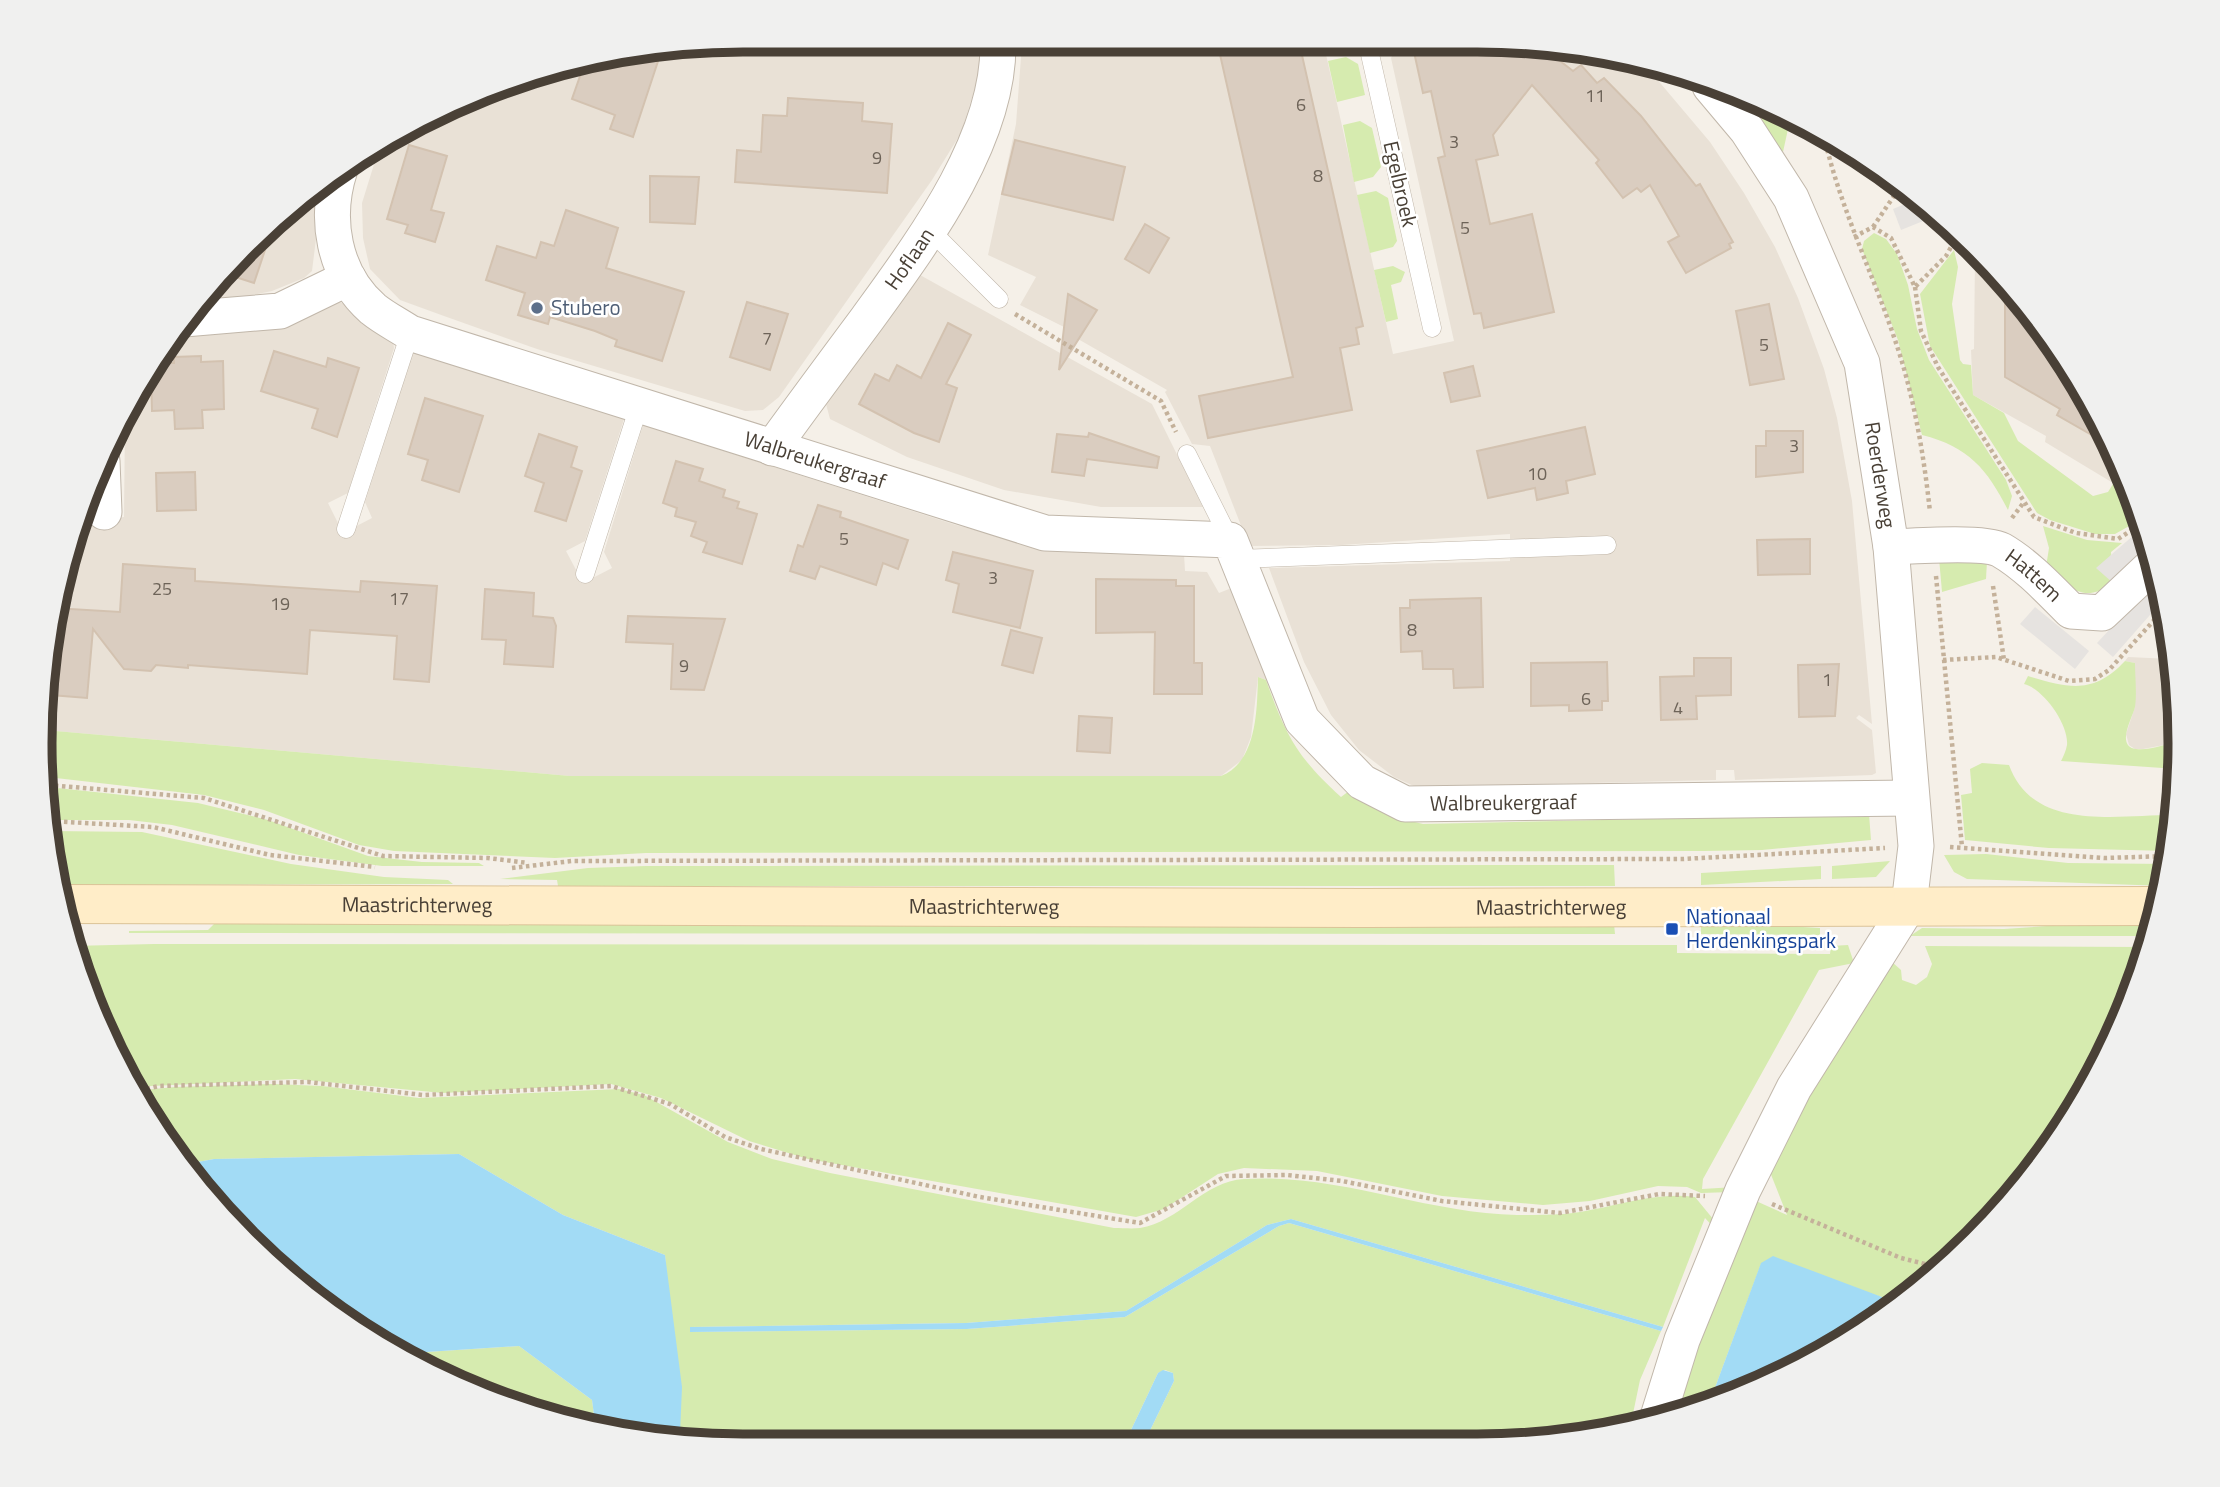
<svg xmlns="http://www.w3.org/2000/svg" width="2220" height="1487" font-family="'Titillium Web',sans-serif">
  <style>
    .residential { fill: #e9e1d6 }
    .green { fill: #d6ebaf }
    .parking { fill: #e6e3e0 }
    .water { fill: #a2dbf5 }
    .building { fill: #dacdc0; stroke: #d3c2b0; stroke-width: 2 }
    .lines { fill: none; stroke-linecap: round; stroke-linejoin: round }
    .lane-casing { stroke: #c1b7aa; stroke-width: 19 }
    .street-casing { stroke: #c1b7aa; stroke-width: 37 }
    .secondary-casing { stroke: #dbc398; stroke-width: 40 }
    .path { stroke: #c4b19a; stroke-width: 4.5; stroke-dasharray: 3.5 3.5; stroke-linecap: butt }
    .lane { stroke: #fff; stroke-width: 18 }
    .street { stroke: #fff; stroke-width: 35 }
    .secondary { stroke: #ffedc8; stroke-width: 38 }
    .service-dot { fill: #5c6f8a; stroke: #fff; stroke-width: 2.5 }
    .transit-dot { fill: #1a4fb4; stroke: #fff; stroke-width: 2.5 }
    .labels { text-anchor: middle; stroke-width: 5; stroke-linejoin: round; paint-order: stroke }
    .number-label { font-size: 18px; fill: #6d6358 }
    .street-label { font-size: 21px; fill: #494036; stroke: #fff }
    .service-label { font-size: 21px; fill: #4e5e75; stroke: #fff; text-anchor: start }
    .transit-label { font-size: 21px; fill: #164399; stroke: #fff; text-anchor: start }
    .rim { fill: none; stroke: #494036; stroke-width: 9 }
  </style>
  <rect width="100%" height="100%" fill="#f5f0e8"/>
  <g class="residential">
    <path d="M 1477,40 L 1613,54 L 1645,65 L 1710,142 L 1744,193 L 1775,247 L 1798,298 L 1824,369 L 1837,418 L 1852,501 L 1872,724 L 1859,715 L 1856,718 L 1872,730 L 1876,773 L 1872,775 L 1735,780 L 1734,770 L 1716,770 L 1716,780 L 1416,787 L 1394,777 L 1359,750 L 1331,715 L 1304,662 L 1269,568 L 1510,561 L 1510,534 L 1341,545 L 1249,546 L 1210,446 L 1192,444 L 1165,392 L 1167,390 L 1078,339 L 1080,335 L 1020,305 L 1036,277 L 988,255 L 1016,124 L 1022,44 L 1323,41 L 1393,354 L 1454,341 L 1391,58 L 1396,49 L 1387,41 Z"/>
    <path d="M 980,44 L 980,72 L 961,133 L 932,180 L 779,397 L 763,410 L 745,411 L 537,349 L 444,316 L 400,300 L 370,269 L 363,238 L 362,203 L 380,145 L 518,77 L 651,46 Z"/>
    <path d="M 323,183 L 312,271 L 304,278 L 272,291 L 243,297 L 200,299 L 247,246 Z"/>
    <path d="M 1975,257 L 1983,257 L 2061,352 L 2123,468 L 2113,483 L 2045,442 L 2046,436 L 1973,395 L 1971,350 L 1974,349 Z"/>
    <path d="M 920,275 L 1152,404 L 1203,507 L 1101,507 L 1004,490 L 907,457 L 830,419 L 826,404 Z"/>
    <path d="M 334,300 L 350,306 L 393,342 L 394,348 L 348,493 L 328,503 L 343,533 L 372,518 L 365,502 L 413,352 L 624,419 L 585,541 L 566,551 L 583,583 L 612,568 L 604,552 L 643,425 L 956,525 L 1011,539 L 1184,554 L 1185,571 L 1207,572 L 1219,593 L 1234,587 L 1273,683 L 1268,685 L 1266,680 L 1258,677 L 1251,737 L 1242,760 L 1221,776 L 570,776 L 44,730 L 42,697 L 54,606 L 84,507 L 86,522 L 124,517 L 125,421 L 177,330 Z"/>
    <path d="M 2128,657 L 2171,659 L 2180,742 L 2143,749 L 2135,749 L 2129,745 L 2126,734 L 2135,707 L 2135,663 L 2125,661 Z"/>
  </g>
  <g class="green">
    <path d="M 1346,57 L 1358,64 L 1365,95 L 1337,102 L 1328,61 Z"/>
    <path d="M 1744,98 L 1788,113 L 1788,129 L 1783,152 Z"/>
    <path d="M 1360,121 L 1372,128 L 1381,167 L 1373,177 L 1354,182 L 1343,125 Z"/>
    <path d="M 1376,191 L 1388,198 L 1397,241 L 1393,247 L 1370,253 L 1357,195 Z"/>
    <path d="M 1874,233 L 1886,239 L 1897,254 L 1908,285 L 1917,329 L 1929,360 L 2006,480 L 2012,496 L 2008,510 C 1987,469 1969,447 1922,435 L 1898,340 L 1862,249 L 1864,241 Z"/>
    <path d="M 1954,250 L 1958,267 L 1952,304 L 1960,360 L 1963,364 L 1971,365 L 1973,395 L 2004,413 L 2018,441 L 2093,496 L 2108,492 L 2123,468 L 2128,480 L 2125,485 L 2130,489 L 2140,520 L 2115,534 L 2095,534 L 2050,520 L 2037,513 L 1930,346 L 1920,294 Z"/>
    <path d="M 1393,266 L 1405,272 L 1401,282 L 1391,285 L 1398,319 L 1386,322 L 1374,270 Z"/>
    <path d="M 2043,526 L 2087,540 L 2122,543 L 2111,552 L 2113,583 C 2082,605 2071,587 2046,567 L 2049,548 Z"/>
    <path d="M 1939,558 L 1987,561 L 1986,579 L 1942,592 Z"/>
    <path d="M 2125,661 L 2135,663 C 2135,676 2137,693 2135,707 C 2133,717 2115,746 2136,749 C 2151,751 2166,743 2180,742 L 2177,769 L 2061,761 C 2063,757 2066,751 2067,745 C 2069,725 2044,689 2024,684 L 2028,676 C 2069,688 2093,695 2125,661 Z"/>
    <path d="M 1258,677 L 1266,680 C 1286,736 1297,757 1341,797 L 1349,791 L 1390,816 L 1423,824 L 1869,814 L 1871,840 L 1762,850 L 1704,851 L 646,853 L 555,858 L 394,851 L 359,845 L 264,810 L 204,795 L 47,777 L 44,730 L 570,776 L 1221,776 C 1257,762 1257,710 1258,677 Z"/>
    <path d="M 1982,763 L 2009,765 C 2033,832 2116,815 2173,815 L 2169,851 L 2049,848 L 1965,840 L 1961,795 L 1972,793 L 1970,769 Z"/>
    <path d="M 48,787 L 198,803 L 268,820 L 368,856 L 422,862 L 479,863 L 484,866 L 382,866 L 299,855 L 172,825 L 129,820 L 50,820 Z"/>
    <path d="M 51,831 L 142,832 L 291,864 L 384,877 L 448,880 L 453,884 L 55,885 Z"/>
    <path d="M 1986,854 L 2068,863 L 2168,864 L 2165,886 L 1967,879 L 1954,872 L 1944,855 Z"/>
    <path d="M 1890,861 L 1876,877 L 1832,879 L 1832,866 Z"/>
    <path d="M 1614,865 L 1615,886 L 558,886 L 557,880 L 500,879 L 588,868 L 646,866 Z"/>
    <path d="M 1821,866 L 1821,879 L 1701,885 L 1701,873 Z"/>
    <path d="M 1701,921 L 1820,928 L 1820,935 L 1701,934 Z"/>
    <path d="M 2089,923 L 2153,923 L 2149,936 L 1910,936 L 1922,928 L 2004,929 Z"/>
    <path d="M 214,924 L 1614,924 L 1615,934 L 129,933 L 129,931 L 208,930 Z"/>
    <path d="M 154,944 L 1677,945 L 1677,953 L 1830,954 L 1831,946 L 1848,945 L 1854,963 L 1819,970 L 1703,1179 L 1702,1189 L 1735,1187 L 1732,1192 L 1701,1193 L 1687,1187 L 1658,1186 L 1590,1201 L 1543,1205 L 1442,1196 L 1317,1171 L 1244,1168 L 1218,1174 L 1164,1209 L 1136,1217 L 808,1159 L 749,1141 L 661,1098 L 611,1084 L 443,1093 L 295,1079 L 131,1087 L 78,970 L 71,946 Z"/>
    <path d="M 1925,946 L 2146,947 L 2126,1012 L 2061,1134 L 1974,1240 L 1886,1313 L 1882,1297 L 1761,1264 L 1709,1404 L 1671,1416 L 1690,1357 L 1756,1201 L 1787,1215 L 1768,1167 L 1793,1118 L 1892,962 L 1901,970 L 1902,980 L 1916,985 L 1927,977 L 1932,964 Z"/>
    <path d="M 273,1084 L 322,1086 L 419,1098 L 619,1089 L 644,1095 L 728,1142 L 772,1159 L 830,1173 L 1114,1228 C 1122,1228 1132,1229 1140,1228 C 1179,1222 1204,1181 1244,1179 C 1337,1173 1425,1213 1517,1215 C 1532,1215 1549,1215 1564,1214 C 1609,1210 1650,1191 1695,1197 L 1718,1225 L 1716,1230 L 1705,1218 L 1663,1327 L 1291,1219 L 1267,1225 L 1126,1311 L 966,1323 L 690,1327 L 690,1332 L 967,1329 L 1125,1317 L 1279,1226 L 1289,1223 L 1661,1331 L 1640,1380 L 1630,1428 L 1614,1433 L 1476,1447 L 1142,1447 L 1174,1381 L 1173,1373 L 1165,1370 L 1158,1373 L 1123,1447 L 743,1447 L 676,1440 L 680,1434 L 665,1255 L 563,1215 L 459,1154 L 214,1159 L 187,1164 L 133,1091 L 175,1087 Z"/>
    <path d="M 328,1309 L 341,1310 L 411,1353 L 519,1346 L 592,1400 L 596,1430 L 432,1374 Z"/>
  </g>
  <g class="parking">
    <path d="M 1919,198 L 1938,215 L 1901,230 L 1893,209 Z"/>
    <path d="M 2142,528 L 2149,549 L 2113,583 L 2096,568 Z"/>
    <path d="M 2158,578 L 2164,599 L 2113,657 L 2097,643 Z"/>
    <path d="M 2035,607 L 2089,651 L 2075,669 L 2020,624 Z"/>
  </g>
  <g class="water">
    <path d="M 459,1154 L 563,1215 L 665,1255 L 682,1387 L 680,1434 L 676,1440 L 596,1430 L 592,1400 L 519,1346 L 411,1353 L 341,1310 L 328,1309 L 247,1241 L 187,1164 L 214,1159 Z"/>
    <path d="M 1291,1219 L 1663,1327 L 1661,1331 L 1289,1223 L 1279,1226 L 1125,1317 L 967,1329 L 690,1332 L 690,1327 L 966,1323 L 1126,1311 L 1267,1225 Z"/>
    <path d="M 1773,1256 L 1882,1297 L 1886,1313 C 1843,1348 1762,1388 1709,1404 L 1761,1263 Z"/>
    <path d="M 1163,1370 L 1173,1373 L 1174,1381 L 1142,1447 L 1123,1447 L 1158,1373 Z"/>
  </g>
  <g class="building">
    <path d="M 1477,40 L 1542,47 L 1573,71 L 1581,65 L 1597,83 L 1604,78 L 1641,116 L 1696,186 L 1700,184 L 1733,242 L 1729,244 L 1731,248 L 1686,273 L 1668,242 L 1679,236 L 1650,185 L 1641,192 L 1637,188 L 1623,198 L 1596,163 L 1599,160 L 1532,85 L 1493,135 L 1498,155 L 1476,160 L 1490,224 L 1532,214 L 1554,312 L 1484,328 L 1481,313 L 1474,314 L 1438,158 L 1445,156 L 1431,91 L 1423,93 L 1414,52 L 1427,49 L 1431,41 Z"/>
    <path d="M 1260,42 L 1299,42 L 1363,326 L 1356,328 L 1359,344 L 1340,348 L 1352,410 L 1208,438 L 1199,396 L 1293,377 L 1219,50 Z"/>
    <path d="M 651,46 L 663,46 L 633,137 L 610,129 L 615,115 L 572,99 L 585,62 Z"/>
    <path d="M 788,98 L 863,103 L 862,121 L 892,124 L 887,193 L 735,182 L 737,150 L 761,152 L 763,115 L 787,116 Z"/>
    <path d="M 1015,140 L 1125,167 L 1113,220 L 1002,194 Z"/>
    <path d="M 409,145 L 447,156 L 431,210 L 444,213 L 435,242 L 405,233 L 408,225 L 387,219 Z"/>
    <path d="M 650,176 L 699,177 L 695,224 L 650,222 Z"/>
    <path d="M 566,210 L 618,228 L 606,268 L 684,292 L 662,361 L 615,346 L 617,340 L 595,331 L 550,317 L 548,324 L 518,315 L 525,293 L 486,280 L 497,246 L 536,258 L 541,242 L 554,246 Z"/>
    <path d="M 274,223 L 254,283 L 223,273 L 247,246 Z"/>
    <path d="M 1145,224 L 1169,238 L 1149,273 L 1125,259 Z"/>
    <path d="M 2005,284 L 2061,352 L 2111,446 L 2057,415 L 2060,409 L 2005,377 Z"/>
    <path d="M 1068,294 L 1097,310 L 1059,370 Z"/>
    <path d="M 747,302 L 788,314 L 770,370 L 730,357 Z"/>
    <path d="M 1769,304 L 1784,379 L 1750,385 L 1736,311 Z"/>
    <path d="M 948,323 L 971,335 L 946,384 L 957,388 L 939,442 L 914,433 L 859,404 L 875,374 L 889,381 L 897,365 L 921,378 Z"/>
    <path d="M 274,351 L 326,367 L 328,358 L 359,368 L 337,437 L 312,428 L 318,409 L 261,391 Z"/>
    <path d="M 201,356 L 201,362 L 223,361 L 224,409 L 202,410 L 203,428 L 175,429 L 174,410 L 152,411 L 151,375 L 158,363 L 174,363 L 174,357 Z"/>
    <path d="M 1473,366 L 1480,396 L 1451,402 L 1444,373 Z"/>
    <path d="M 425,398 L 483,416 L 459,492 L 422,480 L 428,460 L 408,454 Z"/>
    <path d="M 1585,427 L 1595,474 L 1566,481 L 1568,493 L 1537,500 L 1535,488 L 1488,498 L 1477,451 Z"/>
    <path d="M 1766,431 L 1803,431 L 1803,472 L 1756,477 L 1756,446 L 1766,446 Z"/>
    <path d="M 1089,433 L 1159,457 L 1157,468 L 1087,459 L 1084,476 L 1052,472 L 1057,434 L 1088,437 Z"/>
    <path d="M 539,434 L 577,447 L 571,467 L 582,471 L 566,521 L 535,511 L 544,483 L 525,476 Z"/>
    <path d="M 676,461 L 703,469 L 699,481 L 725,490 L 723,497 L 739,502 L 737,508 L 757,514 L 742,564 L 703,552 L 707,542 L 691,536 L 696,522 L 675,516 L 677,508 L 663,503 Z"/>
    <path d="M 195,472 L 196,510 L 157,511 L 156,473 Z"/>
    <path d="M 818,505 L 841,512 L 840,517 L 908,540 L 898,569 L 883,563 L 876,585 L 820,566 L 815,579 L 790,571 L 798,545 L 803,547 Z"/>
    <path d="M 1810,539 L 1810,574 L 1758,575 L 1757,540 Z"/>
    <path d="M 953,552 L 1033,571 L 1020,628 L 953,612 L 959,584 L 946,580 Z"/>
    <path d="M 123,564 L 195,569 L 195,581 L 360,592 L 361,581 L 437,586 L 429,682 L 394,679 L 397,636 L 310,630 L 307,674 L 188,665 L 188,668 L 156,665 L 151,671 L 124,669 L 93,629 L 87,698 L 51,695 L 54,656 L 47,655 L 54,608 L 120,612 Z"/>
    <path d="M 1096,579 L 1176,580 L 1176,586 L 1194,586 L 1194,663 L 1202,663 L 1202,694 L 1154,694 L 1155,632 L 1096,633 Z"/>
    <path d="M 485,589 L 534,593 L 533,616 L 553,618 L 556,626 L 553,667 L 504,664 L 506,640 L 482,639 Z"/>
    <path d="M 1481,598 L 1483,687 L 1454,688 L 1453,669 L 1423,669 L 1422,651 L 1401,652 L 1400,608 L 1410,608 L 1410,600 Z"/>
    <path d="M 628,616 L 725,619 L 704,690 L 671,689 L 673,644 L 626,642 Z"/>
    <path d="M 1011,630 L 1042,638 L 1033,673 L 1002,665 Z"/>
    <path d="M 1694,658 L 1731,658 L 1731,695 L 1696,696 L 1697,719 L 1661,720 L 1660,677 L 1694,676 Z"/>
    <path d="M 1607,662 L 1608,701 L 1602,701 L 1602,710 L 1569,711 L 1569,705 L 1531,706 L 1531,663 Z"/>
    <path d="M 1839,664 L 1835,716 L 1799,717 L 1798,665 Z"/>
    <path d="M 1079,716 L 1112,718 L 1110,753 L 1077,751 Z"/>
  </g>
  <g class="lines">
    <defs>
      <g id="lane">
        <path d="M 1367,41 L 1432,328"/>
        <path d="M 931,231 L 999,299"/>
        <path d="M 1187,454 L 1230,540"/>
        <path d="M 346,529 L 410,333"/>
        <path d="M 1237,559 L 1607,545"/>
        <path d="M 585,574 L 639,406"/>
      </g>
      <g id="street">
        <path id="s1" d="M 340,169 C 324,218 333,274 373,309 C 384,318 398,325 410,333 L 1045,533 L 1230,540 L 1302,720 L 1362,782 L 1405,804 L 1911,798"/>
        <path d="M 184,319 L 280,311 L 348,278"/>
        <path id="s2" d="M 772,448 C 803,405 835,362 867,319 C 922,243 999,141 998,44"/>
        <path d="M 102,461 L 104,512"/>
        <path id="s3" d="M 1891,547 C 1913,546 1984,541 2001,550 C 2027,565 2050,590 2071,611 L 2102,613 L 2154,564"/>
        <path d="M 1657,1420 L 1682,1340 L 1743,1190 L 1794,1088 L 1909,905 L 1916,846 L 1891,547 L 1862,363 L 1791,198 L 1747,130 L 1710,86"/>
      </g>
      <g id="secondary">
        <path id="s4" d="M 60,904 L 1364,908 L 2159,906"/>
      </g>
    </defs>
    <use href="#lane" class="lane-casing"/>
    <use href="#street" class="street-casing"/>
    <use href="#secondary" class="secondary-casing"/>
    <g class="path">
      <path d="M 1824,136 C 1840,208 1873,273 1896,343 C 1914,396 1924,456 1930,512"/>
      <path d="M 1873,227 L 1902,184"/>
      <path d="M 1854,237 L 1873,227 L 1891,238 L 1915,287 L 1946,256 L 1959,233"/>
      <path d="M 1915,287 L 1921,331 L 1938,367 L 2034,517 L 2076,533 L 2118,539 L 2141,524"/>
      <path d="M 1015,314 L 1161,401 L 1176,432"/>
      <path d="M 2012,518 L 2024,502"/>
      <path d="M 1936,576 L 1962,847"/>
      <path d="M 1993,586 L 2004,660"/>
      <path d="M 1943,660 L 1996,657 L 2069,681 L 2095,679 L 2109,670 L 2166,607"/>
      <path d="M 48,785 L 204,798 L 383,856 L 488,858 L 528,863"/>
      <path d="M 50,821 L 153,827 L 270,855 L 375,867"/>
      <path d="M 1950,847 L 2105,858 L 2169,856"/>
      <path d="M 512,868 L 572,861 L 1683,859 L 1885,848"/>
      <path d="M 133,1092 L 159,1086 L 308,1082 L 423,1095 L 611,1086 L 670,1104 L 725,1137 L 761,1149 L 980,1197 L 1140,1223 L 1226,1176 L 1287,1175 L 1342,1181 L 1442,1201 L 1560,1213 L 1659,1194 L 1705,1196"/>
      <path d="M 1772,1204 L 1901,1258 L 1941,1268"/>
    </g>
    <use href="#lane" class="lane"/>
    <use href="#street" class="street"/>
    <use href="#secondary" class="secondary"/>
  </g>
  <circle class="service-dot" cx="537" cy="308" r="7"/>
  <rect class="transit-dot" x="1665" y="922" width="14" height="14" rx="3.5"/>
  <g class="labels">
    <g class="number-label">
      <text x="1595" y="102">11</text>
      <text x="1301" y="111">6</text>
      <text x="1454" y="148">3</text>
      <text x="877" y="164">9</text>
      <text x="1318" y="182">8</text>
      <text x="1465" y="234">5</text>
      <text x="767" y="345">7</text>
      <text x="1764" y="351">5</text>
      <text x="1794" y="452">3</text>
      <text x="1537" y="480">10</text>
      <text x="844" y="545">5</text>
      <text x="993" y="584">3</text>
      <text x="162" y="595">25</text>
      <text x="399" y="605">17</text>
      <text x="280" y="610">19</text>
      <text x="1412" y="636">8</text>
      <text x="684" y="672">9</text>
      <text x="1827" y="686">1</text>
      <text x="1586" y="705">6</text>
      <text x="1678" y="714">4</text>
    </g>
    <g class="street-label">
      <text transform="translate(1400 184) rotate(77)" y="7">Egelbroek</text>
      <text dy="7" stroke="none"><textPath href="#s2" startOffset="234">Hoflaan</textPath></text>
      <text dy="7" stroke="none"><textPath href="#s1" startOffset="621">Walbreukergraaf</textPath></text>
      <text transform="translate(1880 475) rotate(81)" y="7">Roerderweg</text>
      <text dy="7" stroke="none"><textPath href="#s3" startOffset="152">Hattem</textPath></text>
      <text dy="7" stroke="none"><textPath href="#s1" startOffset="1474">Walbreukergraaf</textPath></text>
      <text dy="7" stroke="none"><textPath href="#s4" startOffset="357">Maastrichterweg</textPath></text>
      <text dy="7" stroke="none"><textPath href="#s4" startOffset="924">Maastrichterweg</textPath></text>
      <text dy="7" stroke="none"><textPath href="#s4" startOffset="1491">Maastrichterweg</textPath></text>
    </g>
    <g class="service-label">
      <text x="551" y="315">Stubero</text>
    </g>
    <g class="transit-label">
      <text x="1686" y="924">Nationaal<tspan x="1686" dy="24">Herdenkingspark</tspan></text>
    </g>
  </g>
  <path d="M0 0H2220V1487H0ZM743 52H1477A691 691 0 0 1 2168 743V743A691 691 0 0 1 1477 1434H743A691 691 0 0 1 52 743V743A691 691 0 0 1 743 52Z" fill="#f0f0ef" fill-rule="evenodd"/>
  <path class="rim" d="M743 52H1477A691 691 0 0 1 2168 743V743A691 691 0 0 1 1477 1434H743A691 691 0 0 1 52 743V743A691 691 0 0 1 743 52Z"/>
</svg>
